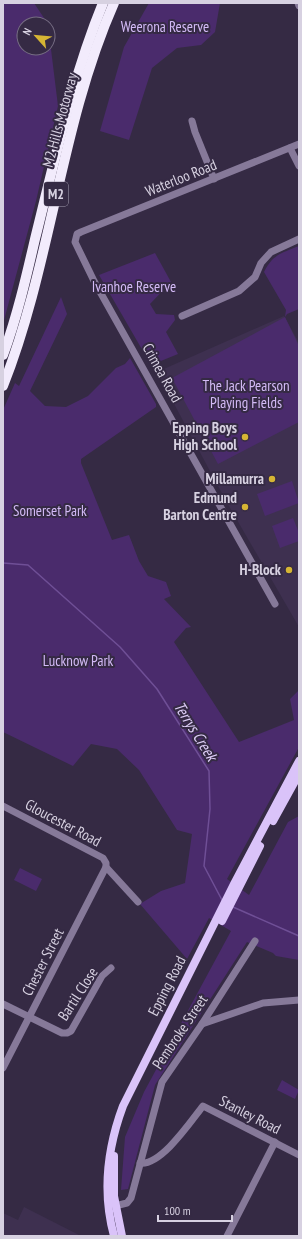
<svg xmlns="http://www.w3.org/2000/svg" width="302" height="1239" font-family="'PT Sans Narrow',sans-serif">
  <style>
    .built { fill: #3e3050 }
    .green { fill: #4a2b6c }
    .lines { fill: none; stroke-linecap: round; stroke-linejoin: round }
    .stream { stroke: #6f4f96; stroke-width: 1.5 }
    .minor { stroke: #867999; stroke-width: 7 }
    .major { stroke: #dac3f9; stroke-width: 8 }
    .highway { stroke: #f2ebfc; stroke-width: 10 }
    .poi-dot { fill: #d6b534; stroke: #352a44; stroke-width: 1.5 }
    .labels { text-anchor: middle; stroke-width: 4; stroke-linejoin: round; paint-order: stroke }
    .shield { fill: #352a44; stroke: #a69fb2; stroke-width: 1 }
    .shield-label { font-size: 14px; font-weight: bold; fill: #d7d1e1 }
    .park-label { font-size: 15px; fill: #d3baf6; stroke: #352a44 }
    .street-label { font-size: 15px; fill: #d7d1e1; stroke: #352a44 }
    .poi-label { font-size: 15px; font-weight: bold; fill: #d7d1e1; stroke: #352a44; text-anchor: end }
    .water-label { font-size: 16px; font-style: italic; fill: #ddcdf6; stroke: #352a44 }
  </style>
  <rect width="100%" height="100%" fill="#352a44"/>
  <g class="built">
    <path d="M 284,316 L 299,343 L 299,627 L 226,501 L 157,372 Z"/>
    <path d="M 24,1207 L 81,1236 L 3,1236 L 3,1213 L 18,1220 Z"/>
  </g>
  <g class="green">
    <path d="M 3,3 L 34,3 L 48,24 L 24,24 L 24,48 L 48,48 L 48,25 L 58,106 L 36,201 L 3,324 Z"/>
    <path d="M 149,3 L 220,3 L 215,32 L 201,45 L 177,48 L 152,68 L 129,140 L 100,131 L 124,47 Z"/>
    <path d="M 299,246 L 299,309 L 287,314 L 285,317 L 299,346 L 299,422 L 218,464 L 172,378 L 285,317 L 286,310 L 264,272 C 273,254 282,253 299,246 Z"/>
    <path d="M 155,253 L 171,282 L 150,304 L 156,314 L 174,315 L 175,320 L 166,332 L 178,354 L 151,365 L 99,275 Z"/>
    <path d="M 61,297 L 67,314 L 30,391 L 45,406 L 66,407 L 88,396 L 116,368 L 125,364 L 130,358 L 156,404 L 156,407 L 81,459 L 81,463 L 112,540 L 129,535 L 139,561 L 148,576 L 166,582 L 171,596 L 164,599 L 191,627 L 186,628 L 174,642 L 239,742 L 294,720 L 290,699 L 299,690 L 299,747 L 227,879 L 249,895 L 288,822 L 299,816 L 299,960 L 276,956 L 273,953 L 247,942 L 155,1085 L 128,1189 L 121,1190 L 125,1137 L 144,1092 L 231,931 L 209,918 L 187,959 L 140,904 L 161,891 L 185,883 L 192,834 L 177,830 L 139,770 L 117,749 L 91,744 L 73,766 L 3,732 L 3,410 L 15,383 L 19,386 Z"/>
    <path d="M 292,481 L 299,503 L 265,516 L 257,494 Z"/>
    <path d="M 293,518 L 299,533 L 299,541 L 280,548 L 272,526 Z"/>
    <path d="M 20,868 L 42,879 L 36,891 L 14,880 Z"/>
    <path d="M 282,1080 L 299,1090 L 295,1099 L 277,1090 Z"/>
  </g>
  <g class="lines">
    <g class="stream">
      <path d="M 3,563 L 28,565 L 120,647 L 157,689 L 209,771 L 210,809 L 204,866 L 223,902"/>
      <path d="M 233,907 L 299,936"/>
    </g>
    <g class="minor">
      <path d="M 298,3 L 299,6"/>
      <path d="M 192,121 L 195,132 L 214,179"/>
      <path d="M 290,148 L 299,166"/>
      <path d="M 182,316 L 239,291 L 255,277 L 261,263 L 271,252 L 299,239"/>
      <path d="M 275,604 L 94,281 L 75,242 L 77,234 L 81,232 L 299,144"/>
      <path d="M 3,806 L 103,858 L 106,863 L 106,867 L 138,902"/>
      <path d="M 3,1004 L 62,1033 L 67,1033 L 71,1031 L 102,976 L 111,968"/>
      <path d="M 202,1024 L 263,1003 L 299,1000"/>
      <path d="M 3,1068 L 106,867"/>
      <path d="M 140,1163 C 161,1166 191,1121 203,1106 L 299,1155"/>
      <path d="M 115,1206 L 127,1203 L 131,1198 L 162,1082 L 202,1024 L 255,941"/>
      <path d="M 227,1236 L 275,1142"/>
    </g>
    <g class="major">
      <path d="M 273,821 L 299,774"/>
      <path d="M 222,921 L 260,846"/>
      <path d="M 114,1156 L 114,1196 L 122,1236"/>
      <path d="M 114,1236 C 102,1192 107,1149 123,1106 L 235,882 L 299,761"/>
    </g>
    <g class="highway">
      <path d="M 3,355 C 17,317 26,278 35,239 C 55,159 72,79 103,3"/>
      <path d="M 3,386 C 52,262 60,125 114,3"/>
    </g>
  </g>
  <g class="poi-dot">
    <circle cx="245" cy="437" r="4"/>
    <circle cx="272" cy="479" r="4"/>
    <circle cx="245" cy="507" r="4"/>
    <circle cx="289" cy="570" r="4"/>
  </g>
  <g class="labels">
    <rect class="shield" x="44" y="182" width="24" height="24" rx="3"/>
    <g class="shield-label">
      <text x="56" y="199">M2</text>
    </g>
    <g class="park-label">
      <text x="165" y="32">Weerona Reserve</text>
      <text x="134" y="292">Ivanhoe Reserve</text>
      <text x="246" y="391">The Jack Pearson<tspan x="246" dy="17">Playing Fields</tspan></text>
      <text x="50" y="516">Somerset Park</text>
      <text x="78" y="666">Lucknow Park</text>
    </g>
    <g class="street-label">
      <text transform="translate(60 120) rotate(-75)" y="5">M2 Hills Motorway</text>
      <text transform="translate(181 178) rotate(-22)" y="5">Waterloo Road</text>
      <text transform="translate(162 373) rotate(61)" y="5">Crimea Road</text>
      <text transform="translate(63 823) rotate(28)" y="5">Gloucester Road</text>
      <text transform="translate(43 962) rotate(-63)" y="5">Chester Street</text>
      <text transform="translate(167 986) rotate(-63)" y="5">Epping Road</text>
      <text transform="translate(78 994) rotate(-57)" y="5">Bartil Close</text>
      <text transform="translate(180 1032) rotate(-56)" y="5">Pembroke Street</text>
      <text transform="translate(250 1115) rotate(27)" y="5">Stanley Road</text>
    </g>
    <g class="poi-label">
      <text x="237" y="433">Epping Boys<tspan x="237" dy="17">High School</tspan></text>
      <text x="264" y="484">Millamurra</text>
      <text x="237" y="503">Edmund<tspan x="237" dy="17">Barton Centre</tspan></text>
      <text x="281" y="575">H-Block</text>
    </g>
    <g class="water-label">
      <text transform="translate(196 731) rotate(58)" y="6">Terrys Creek</text>
    </g>
  </g>
  <rect width="302" height="1239" fill="none" stroke="#d7d1e1" stroke-width="8"/>
  <g transform="translate(36 36) rotate(297)"><circle r="19" fill="#352a44" stroke="#766d83"/>
  <path d="M0-3L7 15L0 10L-7 15Z" fill="#d6b534"/>
  <text y="-6" font-size="11" font-weight="bold" text-anchor="middle" fill="#d7d1e1">N</text>
  </g>
  <path d="M158 1215v6h74v-6" fill="none" stroke="#d7d1e1" stroke-width="2"/>
  <text x="164" y="1215" font-size="12" fill="#d7d1e1" stroke="#352a44" stroke-width="3" paint-order="stroke">100 m</text>
</svg>
